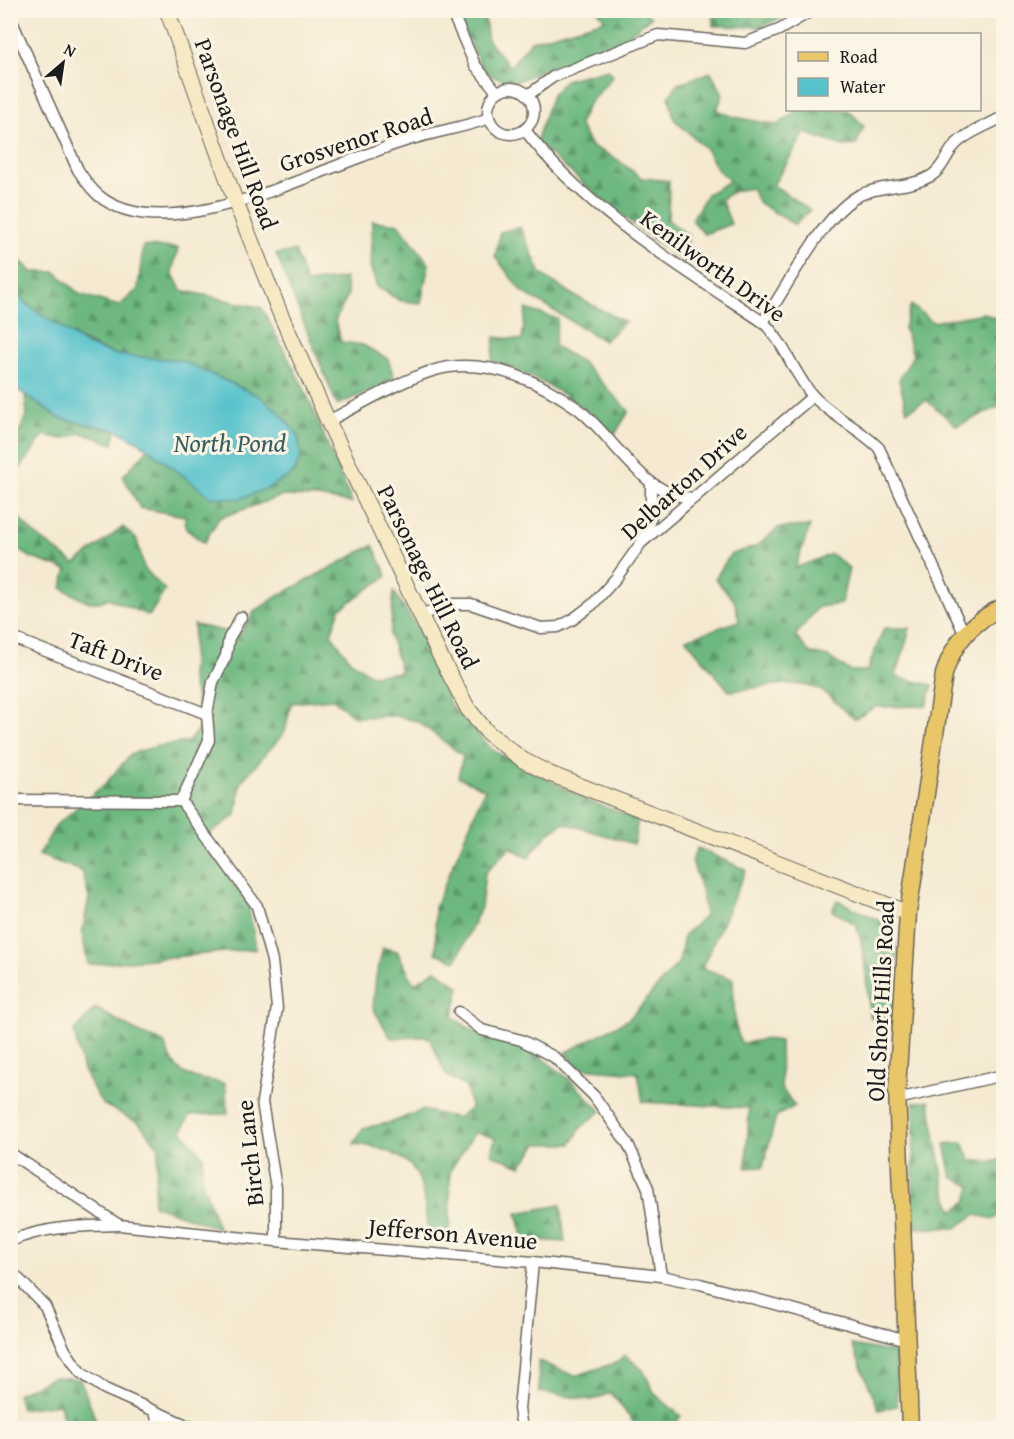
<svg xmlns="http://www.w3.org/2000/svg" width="1014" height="1439" font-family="'Gentium Book Plus',serif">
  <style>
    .forest { fill: url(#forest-firs); stroke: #446a4e; stroke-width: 1.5 }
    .water { fill: #55c2cc; stroke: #386f74; stroke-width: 1.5 }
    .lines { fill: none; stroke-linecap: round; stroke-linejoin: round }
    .street-casing { stroke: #68645b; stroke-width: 13 }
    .secondary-casing { stroke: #68645b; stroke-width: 17 }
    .primary-casing { stroke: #68645b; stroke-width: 19 }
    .street { stroke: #fff; stroke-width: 10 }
    .secondary { stroke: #f6e9c3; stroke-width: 15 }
    .primary { stroke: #e9c769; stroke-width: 16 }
    .labels { text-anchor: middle; stroke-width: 6; stroke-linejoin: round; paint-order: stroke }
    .street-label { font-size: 24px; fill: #1c1c1c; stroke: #fcf5e5 }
    .water-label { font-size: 26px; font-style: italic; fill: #335e62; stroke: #fcf5e5 }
  </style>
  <defs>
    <pattern id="forest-firs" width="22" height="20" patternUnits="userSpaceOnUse" patternTransform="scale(1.5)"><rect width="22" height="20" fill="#6db880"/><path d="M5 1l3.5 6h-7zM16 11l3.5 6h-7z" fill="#599568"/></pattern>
  </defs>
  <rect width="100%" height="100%" fill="#fcf5e5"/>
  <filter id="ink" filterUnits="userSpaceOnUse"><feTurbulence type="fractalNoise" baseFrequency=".0167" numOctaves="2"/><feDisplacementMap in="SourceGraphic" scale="12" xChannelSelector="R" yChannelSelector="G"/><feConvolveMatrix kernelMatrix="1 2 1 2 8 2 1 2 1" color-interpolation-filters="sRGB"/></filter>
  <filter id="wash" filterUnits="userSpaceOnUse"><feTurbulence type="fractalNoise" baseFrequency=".008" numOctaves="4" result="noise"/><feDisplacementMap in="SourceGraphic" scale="24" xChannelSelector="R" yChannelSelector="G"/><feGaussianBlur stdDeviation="1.35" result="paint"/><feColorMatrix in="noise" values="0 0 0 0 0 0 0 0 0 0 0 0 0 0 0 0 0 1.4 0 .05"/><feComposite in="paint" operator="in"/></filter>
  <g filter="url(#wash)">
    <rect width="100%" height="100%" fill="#f5ead1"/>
    <g class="forest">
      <path d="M 458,11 L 484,11 L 488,41 L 510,67 L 531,41 L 605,20 L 598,11 L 643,11 L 651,17 L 621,40 L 512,83 L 485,73 L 462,28 Z"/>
      <path d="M 713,11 L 713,10 L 799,11 L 759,27 L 713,26 Z"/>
      <path d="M 608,69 L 613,76 L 588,105 L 579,124 L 591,146 L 615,158 L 642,178 L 669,181 L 668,220 L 688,235 L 686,264 L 612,208 L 536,142 L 552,95 L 565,80 Z"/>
      <path d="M 711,72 L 723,94 L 717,110 L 734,117 L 777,125 L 799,110 L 848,110 L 864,126 L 856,145 L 842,146 L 805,133 L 773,185 L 810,210 L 795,225 L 759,203 L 751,188 L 734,191 L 721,199 L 731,224 L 704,234 L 692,220 L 707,194 L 730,181 L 715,167 L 707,150 L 674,119 L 669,97 L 677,84 Z"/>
      <path d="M 372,221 L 399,224 L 429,264 L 421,303 L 401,301 L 377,287 L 370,266 Z"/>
      <path d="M 520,227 L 541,274 L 573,295 L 625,322 L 604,341 L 521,291 L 495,256 L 500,232 Z"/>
      <path d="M 143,246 L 178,248 L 172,272 L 181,290 L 262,308 L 305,390 L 352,503 L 317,497 L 282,496 L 219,518 L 204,543 L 186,529 L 185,516 L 140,508 L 123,476 L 148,449 L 211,496 L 278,411 C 240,381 194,367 146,359 C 136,357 125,357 114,354 C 79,343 36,315 11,288 L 10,250 L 32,272 L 56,272 L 79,294 L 119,306 L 138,289 Z"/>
      <path d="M 295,251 L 306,283 L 345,278 L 348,295 L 335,321 L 341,342 L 363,345 L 388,359 L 395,380 L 337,405 L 276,254 Z"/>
      <path d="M 911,305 L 933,322 L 984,313 L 1003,322 L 1003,372 L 998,375 L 1000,406 L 957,426 L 926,400 L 907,411 L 899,380 L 913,355 L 904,328 Z"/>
      <path d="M 526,309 L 558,319 L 554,346 L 582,362 L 629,411 L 615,434 C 572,398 545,379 492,361 L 495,337 L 522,340 Z"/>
      <path d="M 25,393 L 59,418 L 116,430 L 113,444 L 82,433 L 63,439 L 44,435 L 11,481 L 10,452 L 27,415 Z"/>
      <path d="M 10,508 L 32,532 L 75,564 L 123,527 L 137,540 L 144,568 L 165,590 L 149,616 L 108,598 C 91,609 78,597 62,588 L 67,570 L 32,558 L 11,545 Z"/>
      <path d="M 810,526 L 795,568 L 831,554 L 849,568 L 841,604 L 818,607 L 795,636 L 810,653 L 828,657 L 850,671 L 867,671 L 884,628 L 910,628 L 896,677 L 933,685 L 926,706 L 875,707 L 855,719 C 842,711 831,695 818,689 C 792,678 757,689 729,691 L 686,639 L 739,621 L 734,600 L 715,579 L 730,555 L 757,546 L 778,528 Z"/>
      <path d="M 373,545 L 387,576 L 340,609 L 331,634 L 350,660 L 371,675 L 401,672 L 390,636 L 394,592 L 425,640 L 451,706 L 494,751 L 591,802 L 638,819 L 634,844 L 564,823 L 549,833 L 528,858 L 510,847 L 485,873 L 481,907 L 456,961 L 436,953 L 435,907 L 485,789 L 458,777 L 463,756 L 417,721 L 395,716 L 355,717 L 333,699 L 291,703 L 285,732 L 241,782 L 236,815 L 202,839 L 248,903 L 256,949 L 88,965 L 82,933 L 89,898 L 82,871 L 39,855 L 56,825 L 106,783 L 131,754 L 157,746 L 188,742 L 202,724 L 191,678 L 194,625 L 240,634 L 254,612 L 276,597 Z"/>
      <path d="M 697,848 L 746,870 L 702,968 L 733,979 L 735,1024 L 741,1044 L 765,1039 L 780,1041 L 781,1088 L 795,1106 L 776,1116 L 763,1167 L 746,1168 L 749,1108 L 643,1102 L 638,1073 L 580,1068 L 565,1053 L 629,1019 L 679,962 L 684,935 L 705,916 L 701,890 L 692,860 Z"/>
      <path d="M 837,900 L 891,926 L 897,951 L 894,1025 L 871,1018 C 865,985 867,956 856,924 L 832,911 Z"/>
      <path d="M 383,948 L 397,951 L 414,984 L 436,970 L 460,987 L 453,1017 L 473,1031 L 523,1043 L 569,1079 L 601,1111 L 581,1128 L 571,1144 L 538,1144 L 521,1166 L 491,1154 L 495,1138 L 475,1132 L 450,1171 L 450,1240 L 429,1237 C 426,1220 425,1192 418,1177 C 408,1154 376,1146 354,1144 L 363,1128 L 393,1122 L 422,1110 L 457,1118 L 471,1108 L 466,1087 L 446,1075 L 429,1037 L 391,1038 L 373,1008 L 376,977 Z"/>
      <path d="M 95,1008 L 134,1030 L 164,1043 C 177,1079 189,1077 225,1083 L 228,1114 L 190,1115 L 182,1131 L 203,1156 L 202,1181 L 218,1228 L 153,1205 L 159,1147 L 139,1123 L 102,1104 L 83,1071 L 74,1032 Z"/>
      <path d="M 929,1101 L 945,1189 L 953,1211 L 967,1201 L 971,1186 L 952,1177 L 945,1144 L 963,1142 L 971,1161 L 997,1161 L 1003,1158 L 1003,1211 L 994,1219 L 975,1215 L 956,1228 L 913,1228 L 914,1102 Z"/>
      <path d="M 561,1205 L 565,1242 L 524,1239 L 517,1213 Z"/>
      <path d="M 852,1345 L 896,1353 L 897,1406 L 879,1410 Z"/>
      <path d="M 625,1355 L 643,1370 L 655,1394 L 681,1416 L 672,1428 L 630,1428 L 634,1423 L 611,1393 L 592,1400 L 539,1392 L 538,1361 L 575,1376 L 618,1362 Z"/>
      <path d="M 53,1377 L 80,1379 L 99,1428 L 65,1428 L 60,1404 L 21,1409 L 17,1394 Z"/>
    </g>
    <path class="water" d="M 10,288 L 26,304 L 87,345 L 117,355 L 180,360 L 259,396 L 278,411 L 298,435 L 301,457 L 293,474 L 268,488 L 240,499 L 211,497 L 139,442 L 116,430 L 59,418 L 11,385 Z"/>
  </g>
  <g filter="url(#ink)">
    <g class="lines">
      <defs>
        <g id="street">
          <path d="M 451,10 L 475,65 L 497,92"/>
          <path d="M 10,17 L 78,170 C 84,179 90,188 98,195 C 160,248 298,179 363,156 C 381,149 400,142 419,137 C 442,130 466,127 489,118"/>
          <circle cx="511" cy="111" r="23"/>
          <path d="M 528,95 L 553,77 L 658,35 L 745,43 L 779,30 L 813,10"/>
          <path d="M 525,130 C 584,209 682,268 763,322 C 785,343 793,373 813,396 C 832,416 859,428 879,448 L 964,633"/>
          <path d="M 763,322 C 787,288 824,212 860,195 C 882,184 908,189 931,176 C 944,168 946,154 956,144 C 969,131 988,126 1004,116"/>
          <path d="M 328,421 C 361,405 413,372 449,367 C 494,361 541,382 577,408 C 593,420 606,437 619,451 C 641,475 659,496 694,498"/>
          <path d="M 643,539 L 651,517 L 651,484"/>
          <path d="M 422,615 L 447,604 L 471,604 L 541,628 L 558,627 L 572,620 L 593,604 L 616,578 L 641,543 L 813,396"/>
          <path d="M 10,637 L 207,714"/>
          <path d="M 10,800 L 181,801"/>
          <path d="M 181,801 L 257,906 L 272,961 L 277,1008 L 262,1102 L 276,1188 L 276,1241"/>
          <path d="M 181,801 L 209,740 L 207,714 L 213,682 L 226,656 L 229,638 L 241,617"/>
          <path d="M 459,1012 L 482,1030 L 521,1040 L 554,1057 L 594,1096 L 628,1144 L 648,1188 L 661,1276"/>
          <path d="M 897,1099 L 1004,1075"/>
          <path d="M 10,1153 L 119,1225 L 276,1241 L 533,1262 L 661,1276 L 700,1284 L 907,1340"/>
          <path d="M 10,1241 C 47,1226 80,1226 119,1225"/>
          <path d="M 10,1270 L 45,1306 L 65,1350 L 80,1372 L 105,1389 L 193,1428"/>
          <path d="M 155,1413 L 160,1428"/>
          <path d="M 522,1428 L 519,1409 L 533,1262"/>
        </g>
        <path id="secondary" d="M 167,10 L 236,203 L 280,313 L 328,421 L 439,654 L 468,709 L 488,733 L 523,760 L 550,774 L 908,913"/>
        <path id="primary" d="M 910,1428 L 897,1089 L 908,913 L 944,674 C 954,640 973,622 1004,606"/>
      </defs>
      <use href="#street" class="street-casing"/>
      <use href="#secondary" class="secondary-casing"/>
      <use href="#primary" class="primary-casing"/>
      <use href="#street" class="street"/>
      <use href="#secondary" class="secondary"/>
      <use href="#primary" class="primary"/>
    </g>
  </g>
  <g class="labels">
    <g class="street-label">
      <text transform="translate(236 134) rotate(70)" y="8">Parsonage Hill Road</text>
      <text transform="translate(356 140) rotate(-18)" y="8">Grosvenor Road</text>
      <text transform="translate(713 266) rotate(36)" y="8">Kenilworth Drive</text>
      <text transform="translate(684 482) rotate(-42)" y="8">Delbarton Drive</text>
      <text transform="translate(428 577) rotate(64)" y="8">Parsonage Hill Road</text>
      <text transform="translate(116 656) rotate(21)" y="8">Taft Drive</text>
      <text transform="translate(881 1001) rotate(-87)" y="8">Old Short Hills Road</text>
      <text transform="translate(250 1153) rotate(-96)" y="8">Birch Lane</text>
      <text transform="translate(453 1234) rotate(5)" y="8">Jefferson Avenue</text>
    </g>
    <g class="water-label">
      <text x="230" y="452">North Pond</text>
    </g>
  </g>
  <rect width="1014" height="1439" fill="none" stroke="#fcf5e5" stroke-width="36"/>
  <rect x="786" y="33" width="195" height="78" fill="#fcf5e5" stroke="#a29e95" stroke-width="1.5"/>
  <rect x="798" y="52" width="30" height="9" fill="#e9c769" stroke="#a29e95" stroke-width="1.5"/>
  <text x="840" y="63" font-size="18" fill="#1c1c1c">Road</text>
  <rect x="798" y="78" width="30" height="18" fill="#55c2cc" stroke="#a29e95" stroke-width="1.5"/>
  <text x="840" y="93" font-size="18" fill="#1c1c1c">Water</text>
  <g transform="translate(63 63) rotate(29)" stroke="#fcf5e5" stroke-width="4.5" paint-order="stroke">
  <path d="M0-4.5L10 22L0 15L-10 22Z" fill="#1c1c1c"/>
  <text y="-9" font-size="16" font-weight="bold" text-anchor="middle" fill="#1c1c1c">N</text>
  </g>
</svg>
